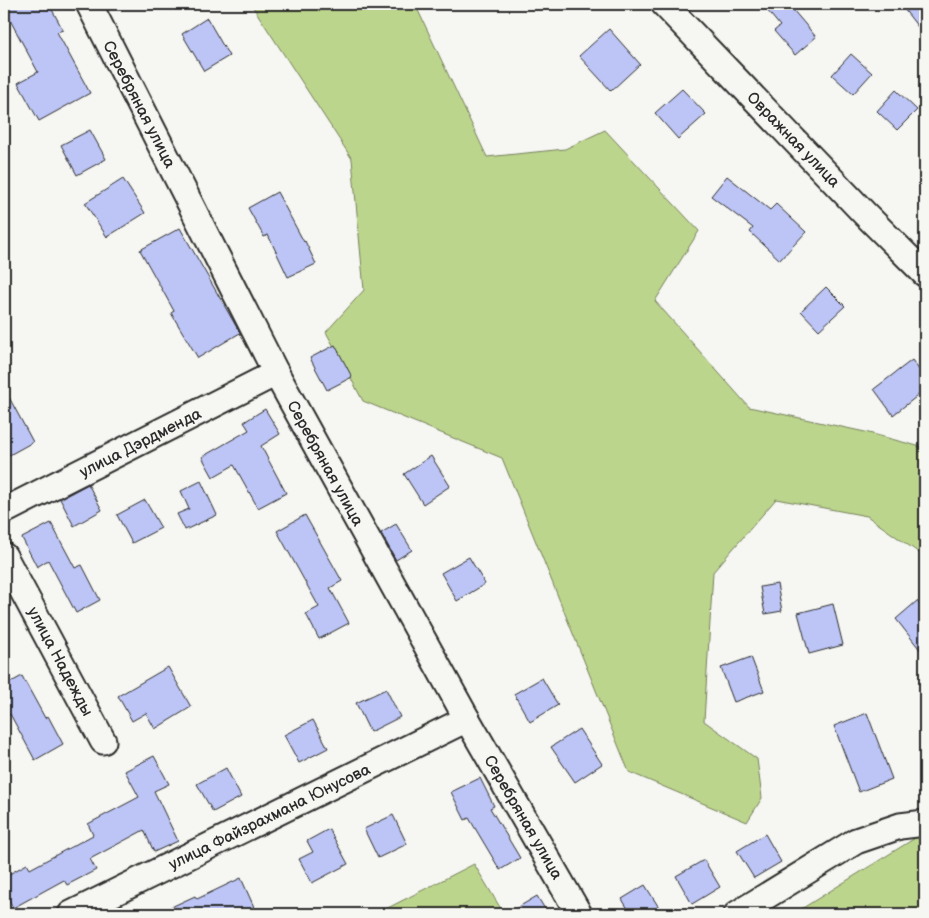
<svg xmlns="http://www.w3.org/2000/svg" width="929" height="918" font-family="'Balsamiq Sans',sans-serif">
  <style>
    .green { fill: #bcd58c; stroke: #74805c }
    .building { fill: #bcc5f6; stroke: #2b2b2b }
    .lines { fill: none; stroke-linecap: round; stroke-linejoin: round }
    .minor-casing { stroke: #2b2b2b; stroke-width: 29 }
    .minor { stroke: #f6f6f2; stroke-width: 25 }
    .labels { text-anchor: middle; stroke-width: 4; stroke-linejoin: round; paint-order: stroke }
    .street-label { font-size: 16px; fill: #2b2b2b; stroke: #f6f6f2 }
  </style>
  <rect width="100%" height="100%" fill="#f6f6f2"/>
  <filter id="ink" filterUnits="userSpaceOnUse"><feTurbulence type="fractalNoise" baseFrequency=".02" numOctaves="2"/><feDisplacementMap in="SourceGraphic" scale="10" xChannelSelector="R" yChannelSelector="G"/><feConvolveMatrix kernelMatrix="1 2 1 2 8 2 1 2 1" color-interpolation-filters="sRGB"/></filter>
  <g filter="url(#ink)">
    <g class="green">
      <path d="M 251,4 L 415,4 L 487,157 L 565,149 L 605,130 L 699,231 L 655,301 L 749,407 L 865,432 L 925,448 L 925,557 L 867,516 L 776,499 L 713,572 L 704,721 L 757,759 L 762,798 L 747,822 L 629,772 L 502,458 L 363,401 L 326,332 L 364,290 L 352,159 Z"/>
      <path d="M 920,835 L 925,839 L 925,914 L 799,914 L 798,911 Z"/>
      <path d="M 474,864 L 504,914 L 376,914 Z"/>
    </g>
    <g class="building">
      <path d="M 12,4 L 49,4 L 63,30 L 57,32 L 90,93 L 39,121 L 18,83 L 38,72 L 4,9 Z"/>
      <path d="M 762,4 L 788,4 L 816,37 L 795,55 L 774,31 L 780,26 Z"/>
      <path d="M 900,4 L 925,4 L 925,36 Z"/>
      <path d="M 207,18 L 229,56 L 204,71 L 182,34 Z"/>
      <path d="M 609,29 L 640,64 L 611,91 L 579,56 Z"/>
      <path d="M 851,54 L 872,73 L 853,94 L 832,75 Z"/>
      <path d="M 682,89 L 706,114 L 678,139 L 655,113 Z"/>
      <path d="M 896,90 L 917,110 L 897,130 L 877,111 Z"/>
      <path d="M 90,130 L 106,159 L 77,175 L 61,145 Z"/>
      <path d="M 727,176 L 770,210 L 776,204 L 806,232 L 780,260 L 750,232 L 753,228 L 711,196 Z"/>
      <path d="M 123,179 L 145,213 L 107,237 L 85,203 Z"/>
      <path d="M 277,192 L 304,242 L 305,241 L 316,264 L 288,277 L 268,235 L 264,237 L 248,208 Z"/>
      <path d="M 180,228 L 240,333 L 198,358 L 171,313 L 174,311 L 140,250 Z"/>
      <path d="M 826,287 L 845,306 L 819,330 L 801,311 Z"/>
      <path d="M 335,345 L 352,377 L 327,390 L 310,358 Z"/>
      <path d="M 912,360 L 925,378 L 925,390 L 893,415 L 874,389 Z"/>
      <path d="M 4,388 L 33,442 L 4,458 Z"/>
      <path d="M 265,409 L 280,434 L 261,446 L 286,493 L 258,508 L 234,465 L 213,477 L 202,457 L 249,430 L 244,422 Z"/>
      <path d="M 431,456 L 450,486 L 423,504 L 404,474 Z"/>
      <path d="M 201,481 L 217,515 L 185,530 L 177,514 L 189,509 L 181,491 Z"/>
      <path d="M 88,484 L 102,510 L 74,526 L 60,499 Z"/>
      <path d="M 145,500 L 161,528 L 132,543 L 117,515 Z"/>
      <path d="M 305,515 L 342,581 L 330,588 L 349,623 L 319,639 L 306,614 L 319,607 L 277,531 Z"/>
      <path d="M 51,523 L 75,568 L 82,565 L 100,600 L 76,613 L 48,560 L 37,567 L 22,538 Z"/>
      <path d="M 396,524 L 412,550 L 396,560 L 381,533 Z"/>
      <path d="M 469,557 L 485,584 L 457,601 L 441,573 Z"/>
      <path d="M 777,584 L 782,611 L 765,614 L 760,587 Z"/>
      <path d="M 917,601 L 925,611 L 925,656 L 896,619 Z"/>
      <path d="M 833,604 L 843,645 L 809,654 L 798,613 Z"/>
      <path d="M 751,657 L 764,691 L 734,702 L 721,668 Z"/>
      <path d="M 168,667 L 191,707 L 155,729 L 146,713 L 132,721 L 118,696 Z"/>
      <path d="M 22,676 L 45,718 L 48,716 L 63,744 L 35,760 L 10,714 L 4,718 L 4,686 Z"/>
      <path d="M 542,678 L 558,705 L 530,722 L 514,694 Z"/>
      <path d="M 386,689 L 400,717 L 370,732 L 356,703 Z"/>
      <path d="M 867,713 L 892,779 L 859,792 L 834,726 Z"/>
      <path d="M 313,720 L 328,748 L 299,763 L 284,735 Z"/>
      <path d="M 579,729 L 602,764 L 575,782 L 551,747 Z"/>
      <path d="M 154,756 L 169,784 L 154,791 L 178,841 L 154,852 L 144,830 L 90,859 L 96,870 L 67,885 L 64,880 L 13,908 L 4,890 L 4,877 L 27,864 L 30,869 L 93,835 L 88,824 L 139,797 L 125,771 Z"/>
      <path d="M 226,768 L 241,797 L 213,812 L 197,784 Z"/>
      <path d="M 480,778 L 494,806 L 490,808 L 520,858 L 500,870 L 469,818 L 465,820 L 451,792 Z"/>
      <path d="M 393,815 L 407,844 L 378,858 L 364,829 Z"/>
      <path d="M 329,829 L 348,864 L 312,883 L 299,859 L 313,852 L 307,841 Z"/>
      <path d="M 765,834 L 781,862 L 754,878 L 737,851 Z"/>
      <path d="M 704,860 L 720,887 L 692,904 L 676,876 Z"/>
      <path d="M 241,878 L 254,907 L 239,914 L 156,914 L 195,896 L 197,899 Z"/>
      <path d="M 645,885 L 663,914 L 631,914 L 622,899 Z"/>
      <path d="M 537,896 L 548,914 L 507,914 Z"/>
    </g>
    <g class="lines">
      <defs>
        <g id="minor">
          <path d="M 89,4 L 276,373 L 467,719 L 579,914"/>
          <path d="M 664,4 L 865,214 L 925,274"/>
          <path d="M 4,511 L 276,373"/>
          <path d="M 4,556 L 103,741"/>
          <path d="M 71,914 L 467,719"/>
          <path d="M 737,914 L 856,841 L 900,826 L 925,823"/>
        </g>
      </defs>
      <use href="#minor" class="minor-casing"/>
      <use href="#minor" class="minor"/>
    </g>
  </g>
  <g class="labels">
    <g class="street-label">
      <text transform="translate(140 104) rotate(63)" y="6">Серебряная улица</text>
      <text transform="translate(794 139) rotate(46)" y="6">Овражная улица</text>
      <text transform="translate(140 442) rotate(-27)" y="6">улица Дэрдменда</text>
      <text transform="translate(326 463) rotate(61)" y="6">Серебряная улица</text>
      <text transform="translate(61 661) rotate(62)" y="6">улица Надежды</text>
      <text transform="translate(269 816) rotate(-26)" y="6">улица Файзрахмана Юнусова</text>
      <text transform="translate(524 817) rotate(60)" y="6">Серебряная улица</text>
    </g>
  </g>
  <rect width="929" height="918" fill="none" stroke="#f6f6f2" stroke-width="20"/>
  <rect x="10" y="10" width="909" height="898" fill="none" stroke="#2b2b2b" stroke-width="2" filter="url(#ink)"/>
</svg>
